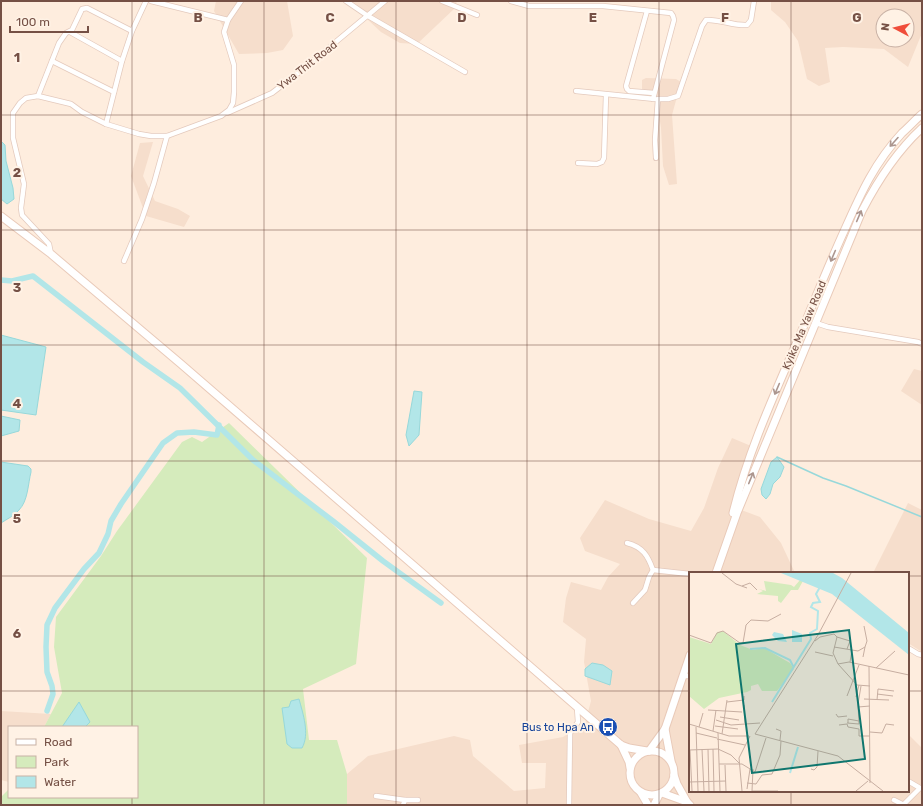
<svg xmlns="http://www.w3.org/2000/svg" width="923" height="806" font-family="Rubik,sans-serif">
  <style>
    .residential { fill: #f6decc; fill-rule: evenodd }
    .green { fill: #d5ebbc }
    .water { fill: #b2e6e8; stroke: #97d8da }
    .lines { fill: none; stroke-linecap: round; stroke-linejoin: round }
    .stream { stroke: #97d8da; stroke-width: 1.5 }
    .canal { stroke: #b2e6e8; stroke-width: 5.5 }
    .minor-casing { stroke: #e4cabd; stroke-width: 6 }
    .secondary-casing { stroke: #e9cab9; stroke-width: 9 }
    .minor { stroke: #fff; stroke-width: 4.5 }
    .secondary { stroke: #fff; stroke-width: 7 }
    .oneway { stroke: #ac968f }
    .grid { fill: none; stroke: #755045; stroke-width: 1; stroke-opacity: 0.55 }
    .labels { text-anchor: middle; stroke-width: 4; stroke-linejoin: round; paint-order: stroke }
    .street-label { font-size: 11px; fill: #755045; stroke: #fff2e5 }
    .transit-label { font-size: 11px; fill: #164399; stroke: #fff2e5; text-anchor: end }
    .inset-river { fill: none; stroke: #b2e6e8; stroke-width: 2 }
    .inset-road { fill: none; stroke: #c7aea1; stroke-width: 1 }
    .view { fill: #0f766e; fill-opacity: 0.15; stroke: #0f766e; stroke-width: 2 }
    .inset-edge { fill: none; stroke: #755045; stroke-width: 2 }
    .grid-label { font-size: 13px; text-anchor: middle; font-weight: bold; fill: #755045; stroke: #fff2e5; stroke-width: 4; stroke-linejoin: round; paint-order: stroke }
  </style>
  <rect width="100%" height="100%" fill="#feedde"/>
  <g class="residential">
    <path d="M 216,1 L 287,1 L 293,36 L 283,50 L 267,53 L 239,54 L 214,11 Z"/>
    <path d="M 350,1 L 457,1 L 455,8 L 417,44 L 400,43 L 381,32 L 350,3 Z"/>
    <path d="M 771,1 L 922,1 L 922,33 L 908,67 L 884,49 L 843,47 L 825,48 L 830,82 L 819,86 L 807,79 L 798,41 L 785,22 L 771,10 ZM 883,16 L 907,16 L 907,40 L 883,40 Z"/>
    <path d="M 646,78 L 676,79 L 681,82 L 672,115 L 677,184 L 669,185 L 663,166 L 661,128 L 656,96 L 642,91 L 642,80 Z"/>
    <path d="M 153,142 L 143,176 L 155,201 L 178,209 L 190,216 L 184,227 L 146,216 L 131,176 L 140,143 Z"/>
    <path d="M 914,369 L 922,371 L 922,405 L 901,391 Z"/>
    <path d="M 732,438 L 751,446 L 736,508 L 760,517 L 781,543 L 795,573 L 690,573 L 690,791 L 908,791 L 908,734 L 922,748 L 922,805 L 347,805 L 347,774 L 368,756 L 454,736 L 470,740 L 473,756 L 514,791 L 545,788 L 546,763 L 522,763 L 519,745 L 563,737 L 585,723 L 591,701 L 584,662 L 586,639 L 563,622 L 566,598 L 571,582 L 601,590 L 608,577 L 620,564 L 585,551 L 580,538 L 605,500 L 649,519 L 691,531 L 704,508 L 718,468 Z"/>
    <path d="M 908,503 L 922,510 L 922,652 L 908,643 L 908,573 L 873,573 Z"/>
    <path d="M 1,711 L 51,714 L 44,727 L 9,727 L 9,782 L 1,780 Z"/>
  </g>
  <path class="green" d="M 229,423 L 367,558 L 356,664 L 303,689 L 309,740 L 337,740 L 347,774 L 347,805 L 1,805 L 1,797 L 9,789 L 9,797 L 137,797 L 137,727 L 44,727 L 62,693 L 54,647 L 56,617 L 101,556 L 117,531 L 182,442 L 192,437 L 202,442 Z"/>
  <g class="water">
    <path d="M 1,141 L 5,145 L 6,161 L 13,188 L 14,199 L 7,204 L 1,199 Z"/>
    <path d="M 1,335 L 46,347 L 36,415 L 1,410 Z"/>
    <path d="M 414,391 L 422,392 L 419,435 L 409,446 L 406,435 Z"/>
    <path d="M 1,416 L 20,420 L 19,431 L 1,436 Z"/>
    <path d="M 777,457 L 784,467 L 780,477 L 773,484 L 770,494 L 766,499 L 762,495 L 761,489 L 771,462 Z"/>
    <path d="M 1,462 L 28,466 L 31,469 L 31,472 C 28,484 28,501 19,510 C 14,516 7,519 1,523 Z"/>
    <path d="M 592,663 L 603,665 L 612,671 L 610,685 L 585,676 L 585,669 Z"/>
    <path d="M 299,699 C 303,714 310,734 302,748 L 292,748 L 287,744 L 282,708 L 289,707 L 291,701 Z"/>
    <path d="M 79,702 L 90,722 L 85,727 L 62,727 Z"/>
  </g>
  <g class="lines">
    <path class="stream" d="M 777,457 L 823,478 L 846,486 L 922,517"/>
    <g class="canal">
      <path d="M 1,280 L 12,281 L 33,276 L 143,362 L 180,388 L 253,460 L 333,521 L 383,561 L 441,603"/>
      <path d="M 47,711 L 53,694 L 52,686 L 47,672 L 46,647 L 47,625 L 55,608 L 84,569 L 99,553 L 108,534 L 111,521 L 121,504 L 163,443 L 177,433 L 194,432 L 217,435 L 219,425"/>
    </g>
    <defs>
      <g id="minor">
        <path d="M 151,1 L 228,20"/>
        <path d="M 346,1 L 368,16 L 465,72"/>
        <path d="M 442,1 L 477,15"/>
        <path d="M 511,1 L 529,6 L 603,6 L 671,13 L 673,16 L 674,20 L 653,99"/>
        <path d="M 647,11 L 626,86 L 627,89 L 629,91 L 654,93"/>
        <path d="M 70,32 L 122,61"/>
        <path d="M 52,61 L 114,92"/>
        <path d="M 576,91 L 655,99"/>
        <path d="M 38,96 L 59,43 L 66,33 L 72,30 L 82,9 L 87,8 L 132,31"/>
        <path d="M 227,113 L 272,93 L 302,70 L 385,1"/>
        <path d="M 106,124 L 122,61 L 132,31 L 146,1"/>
        <path d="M 656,158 L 655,140 L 658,99 L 668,99 L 678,96 L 702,26 L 706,20 C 720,19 733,26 747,25 L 751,20 L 754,1"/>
        <path d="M 578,163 L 597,164 L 602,162 L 604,158 L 606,95"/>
        <path d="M 51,254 L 49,244 L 22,215 L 21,208 L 24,184 L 13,138 L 13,113 L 20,103 L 26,98 L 38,96 L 71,104 L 82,112 L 106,124 L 139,134 L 151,136 L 167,136 L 221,116 L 229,110 L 233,103 L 234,92 L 234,65 L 224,32 L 228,20 L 241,1"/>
        <path d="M 124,261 L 142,219 L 154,183 L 167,136"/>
        <path d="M 816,323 L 828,327 L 918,342 L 922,344"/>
        <path d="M 627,543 C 643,547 648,556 653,570"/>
        <path d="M 633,603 L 645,590 L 649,577 L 653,570 L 690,574"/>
        <path d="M 908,648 L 918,654 L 922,655"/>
        <path d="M 683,676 L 690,676"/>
        <path d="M 376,796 L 405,800 L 403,805"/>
        <path d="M 405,800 L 418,800"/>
        <path d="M 894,800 L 904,805"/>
        <path d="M 569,805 L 570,733 L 578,722 L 577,708"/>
        <path d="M 903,805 L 920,788 L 908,781"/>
      </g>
      <g id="secondary">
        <path d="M 1,216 L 51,254 L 181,364 L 621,745 L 629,748 L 647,751"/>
        <path d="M 733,513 C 748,451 775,393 800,335 C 815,299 829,264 845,229 C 861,193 875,162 902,133 C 909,127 915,120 922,114"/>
        <path d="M 716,573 L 737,513 L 862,211 C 878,180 896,152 922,128"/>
        <path d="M 665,729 L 671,761"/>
        <path d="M 621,745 L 629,762 L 630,768"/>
        <circle cx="652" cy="773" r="22"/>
        <path d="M 649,751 L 665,729 L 690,655"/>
        <path d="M 674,775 L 677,784 L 687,802"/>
        <path d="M 641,793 L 648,805"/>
        <path d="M 662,793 L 687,802 L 690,805"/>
        <path d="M 654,805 L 659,795"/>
      </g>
    </defs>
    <use href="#minor" class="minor-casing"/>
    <use href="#secondary" class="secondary-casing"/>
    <use href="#minor" class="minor"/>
    <use href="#secondary" class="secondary"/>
  </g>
  <defs><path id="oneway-shaft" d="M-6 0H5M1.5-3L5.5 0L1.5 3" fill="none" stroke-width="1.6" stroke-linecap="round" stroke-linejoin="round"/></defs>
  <g class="oneway">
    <use href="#oneway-shaft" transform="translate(894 142) rotate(132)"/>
    <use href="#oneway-shaft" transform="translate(859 216) rotate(-67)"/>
    <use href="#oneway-shaft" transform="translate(833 256) rotate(113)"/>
    <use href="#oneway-shaft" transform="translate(777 389) rotate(113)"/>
    <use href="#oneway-shaft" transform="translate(751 478) rotate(-68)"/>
  </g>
  <path class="grid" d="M 132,1 L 132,727M 264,1 L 264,805M 396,1 L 396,805M 527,1 L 527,805M 659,1 L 659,805M 791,1 L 791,573M 1,115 L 922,115M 1,230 L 922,230M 1,345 L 922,345M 1,461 L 922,461M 1,576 L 690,576M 908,576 L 922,576M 1,691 L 690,691M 908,691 L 922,691M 791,791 L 791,805M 132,797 L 132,805"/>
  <defs>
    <symbol id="bus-disc" viewBox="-11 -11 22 22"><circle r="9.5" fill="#1a4fb4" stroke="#fff2e5"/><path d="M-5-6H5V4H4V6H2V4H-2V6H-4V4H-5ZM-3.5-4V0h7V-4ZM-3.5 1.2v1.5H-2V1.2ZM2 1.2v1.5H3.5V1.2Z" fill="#fff"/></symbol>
  </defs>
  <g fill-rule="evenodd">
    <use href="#bus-disc" x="597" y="716" width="22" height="22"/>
  </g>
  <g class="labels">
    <g class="street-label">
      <text transform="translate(307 65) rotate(-38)" y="4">Ywa Thit Road</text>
      <text transform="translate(804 325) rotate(-67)" y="4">Kyike Ma Yaw Road</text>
    </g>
    <g class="transit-label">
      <text x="594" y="731">Bus to Hpa An</text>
    </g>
  </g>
  <g transform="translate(689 572)">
    <rect width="220" height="220" fill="#feedde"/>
    <path d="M 111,8 L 114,9 L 109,18 L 102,18 L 92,31 L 89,29 L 89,24 L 68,22 L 74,19 L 70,17 L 77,19 L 75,9 L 102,13 L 105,15 ZM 34,59 L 51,73 L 64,78 L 75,76 L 101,91 L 105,97 L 88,119 L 73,119 L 69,112 L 62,114 L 62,118 L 58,120 L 30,126 L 15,137 L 0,124 L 0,65 L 22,72 L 28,60 Z" fill="#d5ebbc"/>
    <path d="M 92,1 L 144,1 L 153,6 L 220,61 L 220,83 L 143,22 ZM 103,58 L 113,62 L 113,70 L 103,70 ZM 85,60 L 94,62 L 98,70 L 89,69 L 83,63 Z" fill="#b2e6e8"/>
    <path class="inset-river" d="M 61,77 L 76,76 L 101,88 L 105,96M 83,130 L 122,67 L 121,61 L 128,57 L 129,39 L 122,35 L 124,31 L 131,30 L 127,22 L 131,15M 101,201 L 109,175"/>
    <path class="inset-road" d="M 33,1 L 47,12 L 58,16M 53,14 L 61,11 L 68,18M 175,54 L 178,69 L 176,75M 0,63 L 22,71 L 28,61 L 34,59 L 51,71 L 54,71 L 57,53 L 62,48 L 79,49 L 92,42M 148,65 L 161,69 L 158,77M 126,69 L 131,65 L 145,62 L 148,65 L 144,81 L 149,92 L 160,90 L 220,103M 145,75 L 169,79 L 176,75 L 174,85M 126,80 L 144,84M 161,90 L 163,78M 149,92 L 168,113 L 181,114M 180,94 L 181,211M 187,96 L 206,79M 188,122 L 204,124M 158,124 L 170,93M 167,125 L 170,113M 175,127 L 200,128M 188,128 L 189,117 L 205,119M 38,130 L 55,128 L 55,124M 55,133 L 56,151M 169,135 L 181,134M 19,138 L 53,140M 147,142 L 149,145 L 158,144M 31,145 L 50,148M 27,148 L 42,153 L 71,151M 158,151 L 170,152 L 169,132 L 172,114M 159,151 L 159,147 L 170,149M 0,152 L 40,164 L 60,164M 150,153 L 158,152 L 159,155 L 170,157 L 170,164 L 181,164M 26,154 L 49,157M 7,155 L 9,219M 10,155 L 14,141M 87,157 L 92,159 L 91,168M 24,159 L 27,138M 181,160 L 193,161 L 197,152 L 205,153M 7,161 L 28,166M 29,161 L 31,219M 33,162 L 38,128M 66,162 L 129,63 L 162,1M 66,162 L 149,184 L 194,219M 28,167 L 56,173M 13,177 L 15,219M 19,177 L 20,219M 24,177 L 25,219M 0,178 L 29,177 L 42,183 L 50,191M 1,178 L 3,219M 30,192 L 53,192 L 66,200 L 77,166M 36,193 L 37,219M 122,197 L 125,198 L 128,195 L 129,179M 0,210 L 37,209M 58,211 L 67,212 L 73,203 L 83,202 L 91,183 L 92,169M 58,217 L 61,197M 53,219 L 50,186 L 61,164M 63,219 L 89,219M 63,219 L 64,197M 167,219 L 179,209"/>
    <path class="view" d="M 160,58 L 176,187 L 63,201 L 47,72 Z"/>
    <rect width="220" height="220" class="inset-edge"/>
  </g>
  <g class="grid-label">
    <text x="198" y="22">B</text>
    <text x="330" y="22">C</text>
    <text x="462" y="22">D</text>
    <text x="593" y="22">E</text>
    <text x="725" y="22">F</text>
    <text x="857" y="22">G</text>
    <text x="17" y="62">1</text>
    <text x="17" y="177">2</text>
    <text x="17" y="292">3</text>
    <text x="17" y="408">4</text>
    <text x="17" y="523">5</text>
    <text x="17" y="638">6</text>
  </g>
  <rect width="923" height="806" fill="none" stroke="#755045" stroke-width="4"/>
  <rect x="8" y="726" width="130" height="72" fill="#fff2e5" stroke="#c8b1a5"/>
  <rect x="16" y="739" width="20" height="6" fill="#ffffff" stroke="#c8b1a5"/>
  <text x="44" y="746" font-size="12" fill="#755045">Road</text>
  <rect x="16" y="756" width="20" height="12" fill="#d5ebbc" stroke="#c8b1a5"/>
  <text x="44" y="766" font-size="12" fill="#755045">Park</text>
  <rect x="16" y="776" width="20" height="12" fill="#b2e6e8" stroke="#c8b1a5"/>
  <text x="44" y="786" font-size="12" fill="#755045">Water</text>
  <g transform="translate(895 28) rotate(277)"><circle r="19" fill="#fff2e5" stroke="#c8b1a5"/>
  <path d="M0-3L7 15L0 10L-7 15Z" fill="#f04d3a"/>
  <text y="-6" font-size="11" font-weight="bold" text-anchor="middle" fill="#755045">N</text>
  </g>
  <path d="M10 26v6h78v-6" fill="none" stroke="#755045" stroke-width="2"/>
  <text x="16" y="26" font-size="12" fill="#755045" stroke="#fff2e5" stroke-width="3" paint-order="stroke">100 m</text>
</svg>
